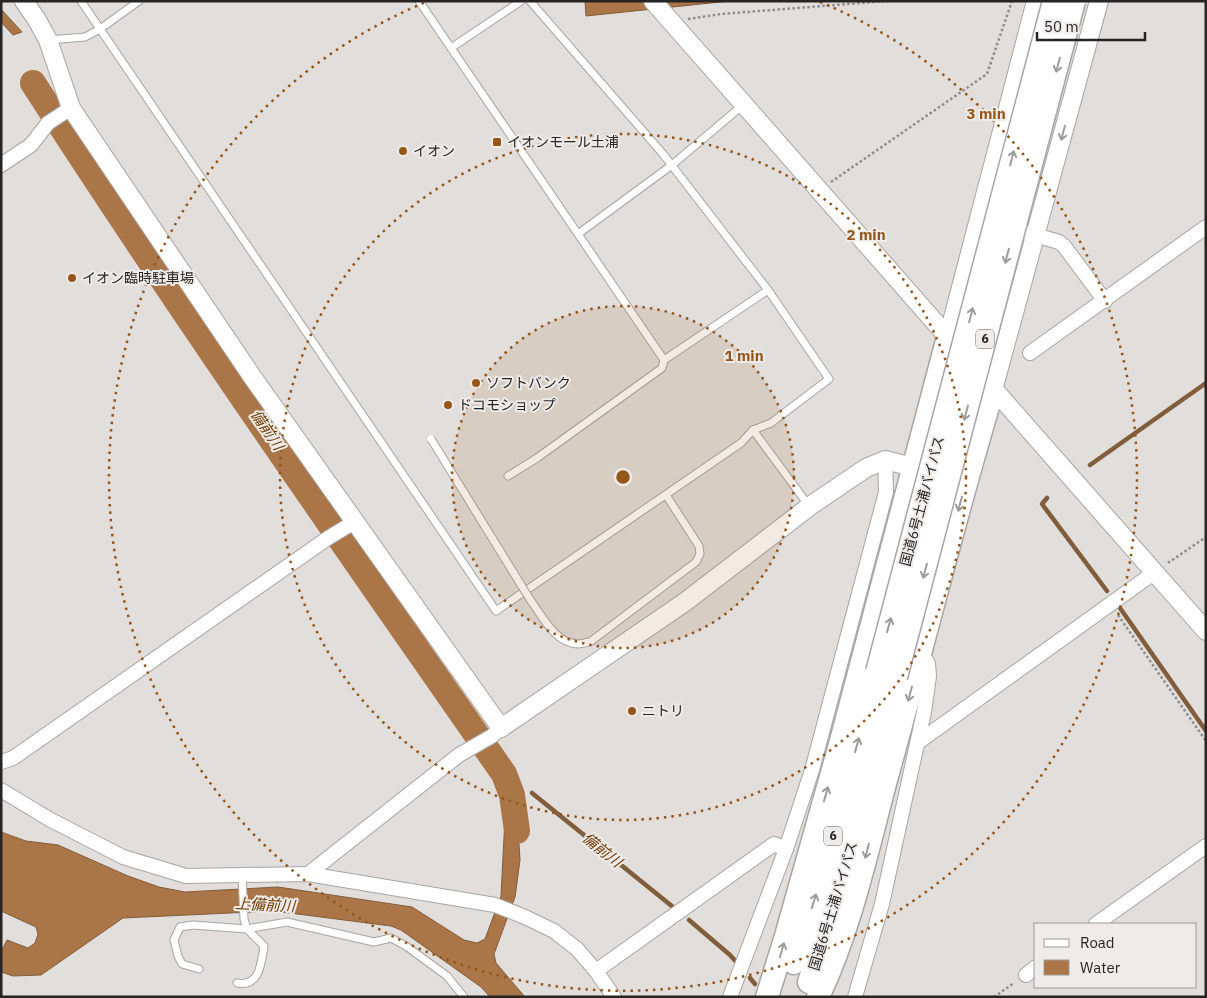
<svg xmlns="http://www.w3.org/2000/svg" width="1207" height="998" font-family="'IBM Plex Sans','Noto Sans JP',sans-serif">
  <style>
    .water { fill: #aa7547; stroke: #825d3c }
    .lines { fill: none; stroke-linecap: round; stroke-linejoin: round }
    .stream { stroke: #825d3c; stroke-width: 4.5 }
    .river { stroke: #aa7547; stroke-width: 26 }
    .service-casing { stroke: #a8a5a3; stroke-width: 9 }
    .minor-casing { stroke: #a8a5a3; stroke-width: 16 }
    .tertiary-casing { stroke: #a8a5a3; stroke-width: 20 }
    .trunk-casing { stroke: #a8a5a3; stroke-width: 25 }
    .path { stroke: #8e8c8a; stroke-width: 2.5; stroke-dasharray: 2.5 2.5; stroke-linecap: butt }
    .service { stroke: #fff; stroke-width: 7 }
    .minor { stroke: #fff; stroke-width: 14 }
    .tertiary { stroke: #fff; stroke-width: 18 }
    .trunk { stroke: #fff; stroke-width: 22 }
    .service-bridge-casing { stroke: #a8a5a3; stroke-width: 9; stroke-linecap: butt }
    .trunk-bridge-casing { stroke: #a8a5a3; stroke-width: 25; stroke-linecap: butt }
    .service-bridge { stroke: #fff; stroke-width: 7 }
    .trunk-bridge { stroke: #fff; stroke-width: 22 }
    .oneway { stroke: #9d9d9c }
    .ring { fill: none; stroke: #94561a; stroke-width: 2.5; stroke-dasharray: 2.5 5 }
    .poi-dot { fill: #94561a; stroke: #eeebe8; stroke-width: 2 }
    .labels { text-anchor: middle; stroke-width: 4; stroke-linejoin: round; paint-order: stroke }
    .shield { fill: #eeebe8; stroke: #62605f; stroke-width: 1 }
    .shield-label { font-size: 12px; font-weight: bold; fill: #262524 }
    .poi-label { font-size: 14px; fill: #262524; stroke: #eeebe8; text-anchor: start }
    .street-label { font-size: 14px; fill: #262524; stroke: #eeebe8 }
    .water-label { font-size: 15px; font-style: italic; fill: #6f3b00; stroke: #eeebe8 }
    .centre { fill: #94561a; stroke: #eeebe8; stroke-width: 2.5 }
    .ring-label { font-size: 15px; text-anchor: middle; font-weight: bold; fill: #94561a; stroke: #eeebe8; stroke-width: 4; stroke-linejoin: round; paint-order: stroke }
  </style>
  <rect width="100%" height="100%" fill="#e1dedb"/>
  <g class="water">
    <path d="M 585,1 L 730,1 L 586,16 Z"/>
    <path d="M 1,9 L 22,32 L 13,35 L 1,22 Z"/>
    <path d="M 516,797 L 520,860 L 515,897 L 494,954 L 496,963 L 525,997 L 490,997 L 481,987 L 401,930 L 391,926 L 274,911 L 123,918 L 41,975 L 13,976 L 1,972 L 1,952 L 7,940 L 28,948 L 35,943 L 38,934 L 36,927 L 1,911 L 1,832 L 26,841 L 58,845 L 128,876 L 159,887 L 185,892 L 278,887 L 412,907 L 464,940 L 477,943 L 485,939 L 501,896 L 506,798 Z"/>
  </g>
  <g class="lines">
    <g class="stream">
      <path d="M 1090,465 L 1206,383"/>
      <path d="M 1047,498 L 1042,504 L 1107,591"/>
      <path d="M 1120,608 L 1206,731"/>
      <path d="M 532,793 L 673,907"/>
      <path d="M 689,920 L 730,955 L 739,965"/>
      <path d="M 750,978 L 755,984"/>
    </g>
    <path class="river" d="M 33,83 C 184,317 345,546 504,774 L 512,795 L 517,831"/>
    <defs>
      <g id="service">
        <path d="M 81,1 L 496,611 L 741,443 L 753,430 L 771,423 L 829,379 L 768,290 L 663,154 L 530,1"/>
        <path d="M 419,1 L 664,360 L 768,290"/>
        <path d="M 48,40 L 85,37 L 100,29 L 139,1"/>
        <path d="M 451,48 L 521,1"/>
        <path d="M 578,234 L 672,165 L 743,105"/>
        <path d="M 753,430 L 809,506"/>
        <path d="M 508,476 L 537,458 L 662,368 L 664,360"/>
        <path d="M 531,601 C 543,617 555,643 578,644 C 581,644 586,642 590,642 L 696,562 L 700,554 L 699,546 L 666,495"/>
        <path d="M 199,969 L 182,964 L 178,956 L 174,940 L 180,927 L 193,925 L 247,929 L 287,922 L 374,942 L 391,938 L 406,946 L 447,976 L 464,997"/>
        <path d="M 237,983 C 260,987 261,964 264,946 L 247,929 L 244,919 L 242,875"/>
      </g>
      <g id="minor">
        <path d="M 1,165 L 31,145 L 48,123 L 71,108"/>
        <path d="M 1025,232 L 1059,242 L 1064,246 L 1105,301"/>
        <path d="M 1030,353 L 1206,227"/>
        <path d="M 917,743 L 1155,572"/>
        <path d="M 1,762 L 13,758 L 328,538 L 356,521"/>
        <path d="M 1,790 L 49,819 L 123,857 L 186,876 L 308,874 L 495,905 L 525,917 L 554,931 L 577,949 L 596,971 L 614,997"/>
        <path d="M 308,874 L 459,755 L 492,736 L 501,728"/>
        <path d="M 1096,924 L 1206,846"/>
        <path d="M 596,971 L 774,844 L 786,849"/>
        <path d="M 1026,975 L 1036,967"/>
        <path d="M 730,997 L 786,849 L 812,770 L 886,492 L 885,460"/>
        <path d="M 855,997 L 882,904 L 924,712 L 929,676 L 928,663 L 921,653"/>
      </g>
      <g id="tertiary">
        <path d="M 24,1 L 37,20 L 48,40 L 71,108 L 251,375 L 501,728 L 685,602 L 810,506 L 866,468 L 885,460 L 925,470"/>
        <path d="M 653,1 L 1206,631"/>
        <path d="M 948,337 L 1036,1"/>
        <path d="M 993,390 L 1099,1"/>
      </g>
      <g id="trunk">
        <path d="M 794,963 L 822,876 L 877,672"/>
        <path d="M 809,982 L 843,882 L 896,677"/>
        <path d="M 767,997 L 786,936 L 841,741 L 948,337"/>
        <path d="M 818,997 C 850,930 867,851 886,780 C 922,650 954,519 993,390"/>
      </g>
    </defs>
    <use href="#service" class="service-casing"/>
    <use href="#minor" class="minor-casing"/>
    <use href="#tertiary" class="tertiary-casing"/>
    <use href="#trunk" class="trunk-casing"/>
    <g class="path">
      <path d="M 688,19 L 721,14 L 886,1"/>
      <path d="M 831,182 L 987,74 L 1012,1"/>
      <path d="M 1168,563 L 1206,537"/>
      <path d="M 1118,615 L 1206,741"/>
      <path d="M 994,997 L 1014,983"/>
    </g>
    <use href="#service" class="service"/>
    <use href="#minor" class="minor"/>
    <use href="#tertiary" class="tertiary"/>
    <use href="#trunk" class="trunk"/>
    <defs>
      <path id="service-bridge" d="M 431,439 L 531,601"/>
      <g id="trunk-bridge">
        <path d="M 877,672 L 1054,1"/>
        <path d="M 896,677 L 1074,1"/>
      </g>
    </defs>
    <use href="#service-bridge" class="service-bridge-casing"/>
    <use href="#trunk-bridge" class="trunk-bridge-casing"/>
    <use href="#service-bridge" class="service-bridge"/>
    <use href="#trunk-bridge" class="trunk-bridge"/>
  </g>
  <defs><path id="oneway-shaft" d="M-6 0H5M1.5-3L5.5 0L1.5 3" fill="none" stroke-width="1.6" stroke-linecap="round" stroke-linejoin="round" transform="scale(1.25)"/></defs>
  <g class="oneway">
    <use href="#oneway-shaft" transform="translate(1058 65) rotate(105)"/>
    <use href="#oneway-shaft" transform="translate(1063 133) rotate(105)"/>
    <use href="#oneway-shaft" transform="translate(1012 158) rotate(-75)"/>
    <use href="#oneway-shaft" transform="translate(1007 256) rotate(105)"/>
    <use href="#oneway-shaft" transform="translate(971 315) rotate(-75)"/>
    <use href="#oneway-shaft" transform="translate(966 413) rotate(105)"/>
    <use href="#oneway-shaft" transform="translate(960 504) rotate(105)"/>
    <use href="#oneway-shaft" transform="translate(925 571) rotate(105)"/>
    <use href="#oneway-shaft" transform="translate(889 625) rotate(-75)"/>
    <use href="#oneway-shaft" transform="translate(910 694) rotate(105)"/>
    <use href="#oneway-shaft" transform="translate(857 745) rotate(-75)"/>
    <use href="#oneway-shaft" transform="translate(826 794) rotate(-74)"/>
    <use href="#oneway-shaft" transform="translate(867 851) rotate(105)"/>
    <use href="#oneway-shaft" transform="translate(814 901) rotate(-72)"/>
    <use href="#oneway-shaft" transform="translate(782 950) rotate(-73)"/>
  </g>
  <circle cx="623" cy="477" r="171" fill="#94561a" fill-opacity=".12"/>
  <g class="ring">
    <circle cx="623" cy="477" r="171"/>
    <circle cx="623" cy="477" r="343"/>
    <path d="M820 2A514 514 0 1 1 426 2"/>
  </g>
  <g class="poi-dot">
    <rect x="492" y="137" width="10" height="10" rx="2.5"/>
    <circle cx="403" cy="151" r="5"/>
    <circle cx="72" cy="278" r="5"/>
    <circle cx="476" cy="383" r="5"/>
    <circle cx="448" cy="405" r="5"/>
    <circle cx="632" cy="711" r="5"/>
  </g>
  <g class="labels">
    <g class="shield">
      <rect x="976" y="329.5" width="18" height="19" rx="4"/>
      <rect x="824" y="826.5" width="18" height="19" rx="4"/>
    </g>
    <g class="shield-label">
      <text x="985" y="343">6</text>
      <text x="833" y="840">6</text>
    </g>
    <g class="poi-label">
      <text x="507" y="147">イオンモール土浦</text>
      <text x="413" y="156">イオン</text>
      <text x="82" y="283">イオン臨時駐車場</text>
      <text x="486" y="388">ソフトバンク</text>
      <text x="458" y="410">ドコモショップ</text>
      <text x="642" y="716">ニトリ</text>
    </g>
    <g class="street-label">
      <text transform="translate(922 501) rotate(-75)" y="5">国道6号土浦バイパス</text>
      <text transform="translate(833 906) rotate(-73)" y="5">国道6号土浦バイパス</text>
    </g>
    <g class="water-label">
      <text transform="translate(267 430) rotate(56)" y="5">備前川</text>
      <text transform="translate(602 850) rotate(39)" y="5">備前川</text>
      <text transform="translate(265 905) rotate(3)" y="5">上備前川</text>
    </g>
  </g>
  <circle cx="623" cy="477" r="8" class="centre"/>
  <g class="ring-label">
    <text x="986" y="119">3 min</text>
    <text x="866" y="240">2 min</text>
    <text x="744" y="361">1 min</text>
  </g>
  <rect width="1207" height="998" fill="none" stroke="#262524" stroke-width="5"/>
  <rect x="1034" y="923" width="162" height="65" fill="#eeebe8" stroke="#9e9c9a"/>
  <rect x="1044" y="939" width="25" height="8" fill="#ffffff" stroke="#9e9c9a"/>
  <text x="1080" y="948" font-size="15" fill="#262524">Road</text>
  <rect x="1044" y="960" width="25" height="15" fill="#aa7547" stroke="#9e9c9a"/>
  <text x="1080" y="973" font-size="15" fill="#262524">Water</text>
  <path d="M1037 32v8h108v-8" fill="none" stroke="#262524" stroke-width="2.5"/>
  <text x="1044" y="32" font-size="15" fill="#262524" stroke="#eeebe8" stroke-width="4" paint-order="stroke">50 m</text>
</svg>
